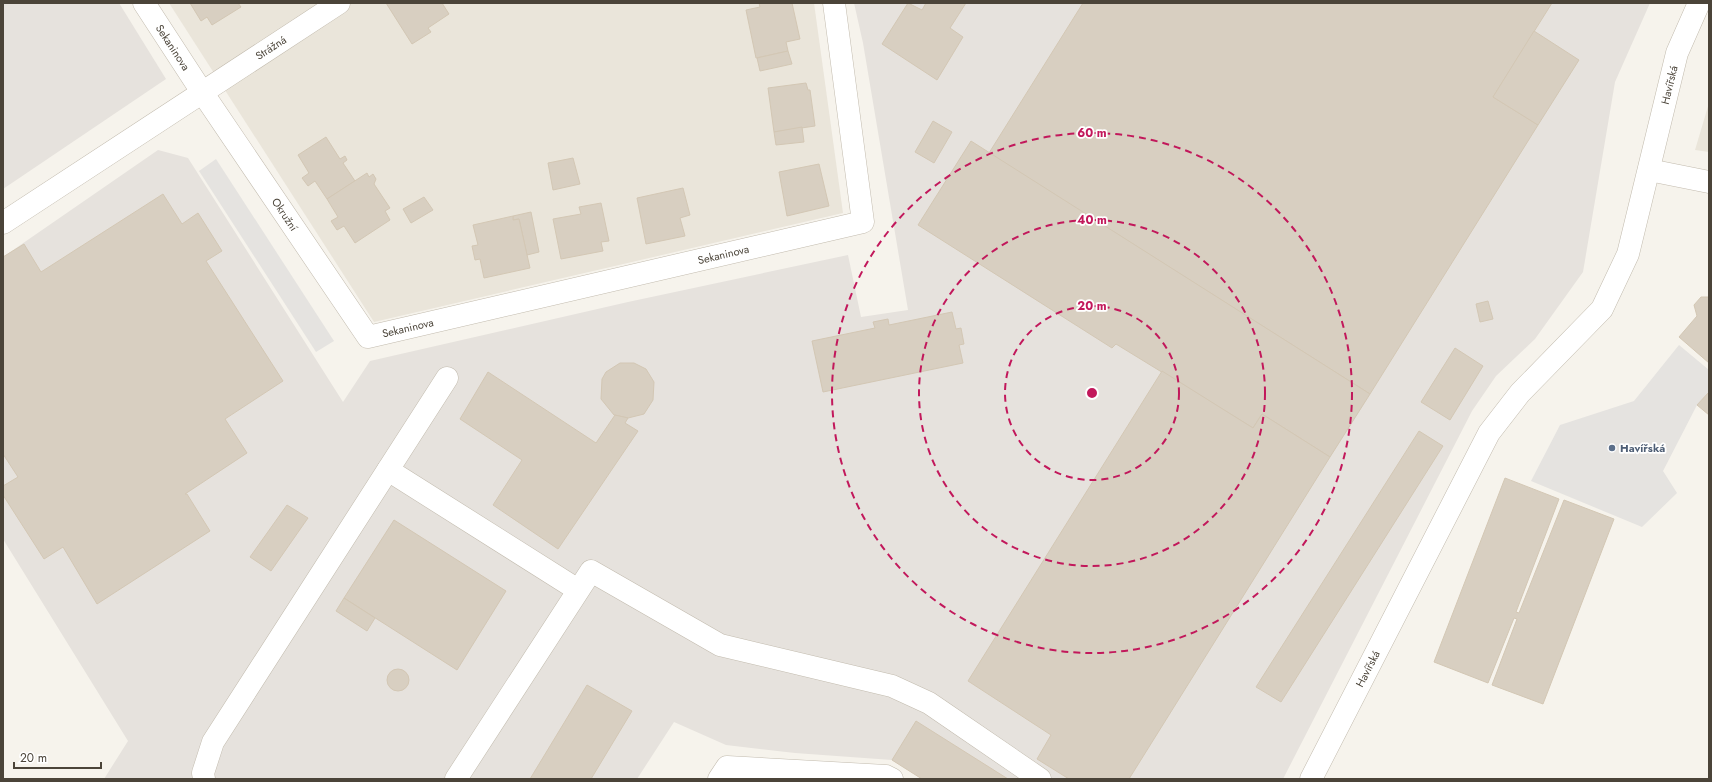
<svg xmlns="http://www.w3.org/2000/svg" width="1712" height="782" font-family="Jost,sans-serif">
  <style>
    .residential { fill: #eae5da }
    .industrial { fill: #e6e2dd }
    .parking { fill: #e5e3e0 }
    .building { fill: #d8cfc1; stroke: #d3c7b4 }
    .lines { fill: none; stroke-linecap: round; stroke-linejoin: round }
    .minor-casing { stroke: #c2bbae; stroke-width: 23 }
    .minor { stroke: #fff; stroke-width: 22 }
    .ring { fill: none; stroke: #c2185b; stroke-width: 2; stroke-dasharray: 7 5 }
    .service-dot { fill: #5c6f8a; stroke: #fff; stroke-width: 1.5 }
    .labels { text-anchor: middle; stroke-width: 3.5; stroke-linejoin: round; paint-order: stroke }
    .street-label { font-size: 11px; fill: #4b4439; stroke: #fff }
    .service-label { font-size: 11px; font-weight: bold; fill: #4e5e75; stroke: #fff; text-anchor: start }
    .centre { fill: #c2185b; stroke: #fff; stroke-width: 2 }
    .ring-label { font-size: 12px; text-anchor: middle; font-weight: bold; fill: #c2185b; stroke: #fff; stroke-width: 3.5; stroke-linejoin: round; paint-order: stroke }
  </style>
  <rect width="100%" height="100%" fill="#f6f3ec"/>
  <g class="residential">
    <path d="M 169,3 L 814,3 L 843,213 L 374,322 Z"/>
    <path d="M 1709,103 L 1709,152 L 1695,150 Z"/>
  </g>
  <g class="industrial">
    <path d="M 3,3 L 119,3 L 166,79 L 3,189 Z"/>
    <path d="M 854,3 L 1650,3 L 1615,82 L 1583,272 L 1535,339 L 1496,376 L 1472,411 L 1283,779 L 922,779 L 892,760 L 795,753 L 726,745 L 674,722 L 637,779 L 104,779 L 128,741 L 3,539 L 3,257 L 158,150 L 188,158 L 343,402 L 370,361 L 628,302 L 848,255 L 861,317 L 908,310 L 863,43 Z"/>
  </g>
  <g class="parking">
    <path d="M 216,159 L 334,341 L 316,352 L 199,171 Z"/>
    <path d="M 1679,345 L 1709,370 L 1709,392 L 1697,405 L 1663,471 L 1677,493 L 1642,527 L 1531,481 L 1560,425 L 1634,401 Z"/>
  </g>
  <g class="building">
    <path d="M 190,3 L 238,3 L 241,7 L 212,25 L 207,17 L 201,21 Z"/>
    <path d="M 386,3 L 442,3 L 449,14 L 428,28 L 431,32 L 412,44 Z"/>
    <path d="M 759,3 L 792,3 L 800,39 L 786,42 L 788,51 L 756,58 L 746,10 L 760,7 Z"/>
    <path d="M 908,3 L 922,10 L 926,3 L 966,3 L 950,28 L 963,37 L 937,80 L 882,44 Z"/>
    <path d="M 1083,3 L 1552,3 L 1493,97 L 1538,125 L 1370,394 L 989,153 Z"/>
    <path d="M 1534,31 L 1579,60 L 1538,125 L 1493,97 Z"/>
    <path d="M 788,51 L 792,64 L 760,71 L 757,58 Z"/>
    <path d="M 806,83 L 808,90 L 810,90 L 815,126 L 774,132 L 768,88 Z"/>
    <path d="M 933,121 L 952,132 L 934,163 L 915,152 Z"/>
    <path d="M 802,127 L 804,142 L 776,145 L 774,132 Z"/>
    <path d="M 326,137 L 340,159 L 345,156 L 347,160 L 343,163 L 355,181 L 327,199 L 315,181 L 308,186 L 302,178 L 309,173 L 298,155 Z"/>
    <path d="M 971,141 L 1370,394 L 1330,457 L 1262,414 L 1253,428 L 1116,344 L 1112,348 L 918,225 Z"/>
    <path d="M 573,158 L 580,184 L 553,190 L 548,163 Z"/>
    <path d="M 819,164 L 829,206 L 787,216 L 779,172 Z"/>
    <path d="M 367,173 L 369,177 L 373,174 L 376,179 L 374,184 L 390,208 L 385,211 L 390,220 L 355,243 L 344,226 L 337,230 L 331,221 L 338,217 L 327,199 Z"/>
    <path d="M 683,188 L 690,215 L 680,218 L 685,236 L 646,244 L 637,198 Z"/>
    <path d="M 163,194 L 182,224 L 198,213 L 222,251 L 206,261 L 283,381 L 225,419 L 247,453 L 185,494 L 187,494 L 210,531 L 97,604 L 63,547 L 44,559 L 3,495 L 3,486 L 18,477 L 3,454 L 3,257 L 24,244 L 41,272 Z"/>
    <path d="M 424,197 L 433,210 L 411,223 L 403,209 Z"/>
    <path d="M 601,203 L 609,241 L 601,242 L 603,251 L 561,259 L 553,219 L 581,214 L 579,207 Z"/>
    <path d="M 531,212 L 539,252 L 527,255 L 519,219 L 513,220 L 513,216 Z"/>
    <path d="M 513,216 L 513,220 L 519,219 L 530,268 L 484,278 L 480,259 L 475,260 L 472,246 L 478,245 L 473,225 Z"/>
    <path d="M 1701,297 L 1709,297 L 1709,363 L 1679,337 L 1697,316 L 1694,305 Z"/>
    <path d="M 1488,301 L 1493,319 L 1480,322 L 1476,304 Z"/>
    <path d="M 952,312 L 956,329 L 961,328 L 964,344 L 959,345 L 963,363 L 823,392 L 812,341 L 875,328 L 873,322 L 888,319 L 889,325 Z"/>
    <path d="M 1455,348 L 1483,366 L 1450,420 L 1421,402 Z"/>
    <path d="M 620,363 L 634,363 L 646,369 L 654,382 L 653,400 L 644,414 L 628,418 L 614,415 L 601,399 L 602,379 L 606,372 Z"/>
    <path d="M 1162,371 L 1253,428 L 1262,414 L 1330,457 L 1129,779 L 1069,779 L 1037,759 L 1051,735 L 968,681 Z"/>
    <path d="M 488,372 L 596,443 L 615,415 L 628,418 L 625,423 L 638,431 L 558,549 L 493,505 L 522,460 L 460,419 Z"/>
    <path d="M 1709,392 L 1709,415 L 1697,405 Z"/>
    <path d="M 1419,431 L 1443,446 L 1281,702 L 1256,687 Z"/>
    <path d="M 1505,478 L 1559,499 L 1516,612 L 1519,613 L 1564,500 L 1614,519 L 1543,704 L 1492,685 L 1517,619 L 1514,618 L 1488,683 L 1434,662 Z"/>
    <path d="M 287,505 L 308,518 L 271,571 L 250,557 Z"/>
    <path d="M 394,520 L 506,591 L 457,670 L 344,598 Z"/>
    <path d="M 344,598 L 375,618 L 367,631 L 336,611 Z"/>
    <circle cx="398" cy="680" r="11"/>
    <path d="M 587,685 L 632,711 L 591,779 L 530,779 Z"/>
    <path d="M 916,721 L 1008,779 L 922,779 L 892,760 Z"/>
  </g>
  <g class="lines">
    <defs>
      <g id="minor">
        <path id="s1" d="M 144,3 L 202,92 L 368,337 L 863,222 L 834,3"/>
        <path d="M 1649,170 L 1709,182"/>
        <path id="s2" d="M 3,223 L 339,3"/>
        <path d="M 388,470 L 578,590"/>
        <path d="M 204,779 L 203,773 L 213,742 L 447,378"/>
        <path d="M 456,779 L 591,571 L 720,645 L 892,686 L 929,703 L 1040,779"/>
        <path d="M 719,779 L 727,767 L 886,776 L 892,779"/>
        <path id="s3" d="M 1311,779 L 1489,433 L 1520,393 L 1602,309 L 1628,254 L 1677,53 L 1699,3"/>
      </g>
    </defs>
    <use href="#minor" class="minor-casing"/>
    <use href="#minor" class="minor"/>
  </g>
  <g class="ring">
    <circle cx="1092" cy="393" r="87"/>
    <circle cx="1092" cy="393" r="173"/>
    <circle cx="1092" cy="393" r="260"/>
  </g>
  <circle class="service-dot" cx="1612" cy="448" r="4"/>
  <g class="labels">
    <g class="street-label">
      <text dy="4" stroke="none"><textPath href="#s1" startOffset="53">Sekaninova</textPath></text>
      <text dy="4" stroke="none"><textPath href="#s2" startOffset="320">Strážná</textPath></text>
      <text dy="4" stroke="none"><textPath href="#s3" startOffset="792">Havířská</textPath></text>
      <text dy="4" stroke="none"><textPath href="#s1" startOffset="254">Okružní</textPath></text>
      <text dy="4" stroke="none"><textPath href="#s1" startOffset="767">Sekaninova</textPath></text>
      <text dy="4" stroke="none"><textPath href="#s1" startOffset="443">Sekaninova</textPath></text>
      <text dy="4" stroke="none"><textPath href="#s3" startOffset="124">Havířská</textPath></text>
    </g>
    <g class="service-label">
      <text x="1620" y="452">Havířská</text>
    </g>
  </g>
  <circle cx="1092" cy="393" r="6" class="centre"/>
  <g class="ring-label">
    <text x="1092" y="137">60 m</text>
    <text x="1092" y="224">40 m</text>
    <text x="1092" y="310">20 m</text>
  </g>
  <rect width="1712" height="782" fill="none" stroke="#4b4439" stroke-width="8"/>
  <path d="M14 762v6h87v-6" fill="none" stroke="#4b4439" stroke-width="2"/>
  <text x="20" y="762" font-size="12" fill="#4b4439" stroke="#ffffff" stroke-width="3" paint-order="stroke">20 m</text>
</svg>
